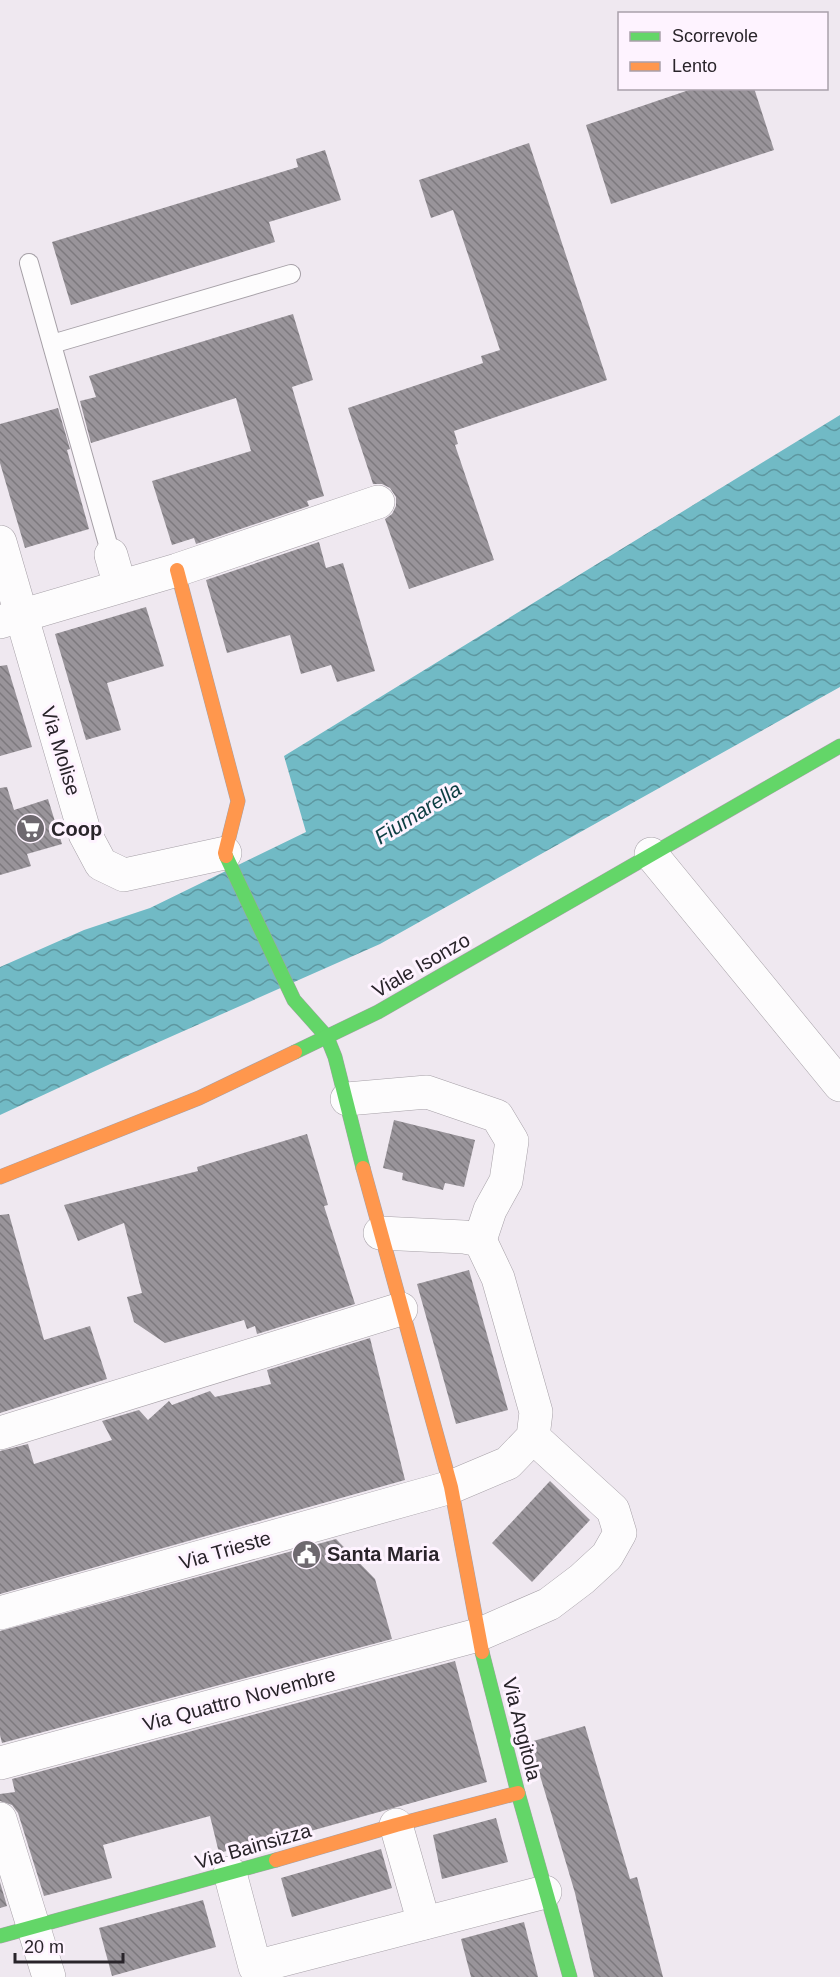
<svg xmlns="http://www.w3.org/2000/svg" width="840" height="1977" font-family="Helvetica,sans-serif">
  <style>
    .water { fill: url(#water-waves) }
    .building { fill: url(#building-back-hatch) }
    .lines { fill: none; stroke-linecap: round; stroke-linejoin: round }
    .lane-casing { stroke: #a6a0a7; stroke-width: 20 }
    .street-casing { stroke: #a6a0a7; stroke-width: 34 }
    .fast-casing { stroke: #a6a0a7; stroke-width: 15 }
    .slow-casing { stroke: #a6a0a7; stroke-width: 15 }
    .lane { stroke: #fdfcfd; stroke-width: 18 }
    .street { stroke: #fdfcfd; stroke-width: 33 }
    .fast { stroke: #63d668; stroke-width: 14 }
    .slow { stroke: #ff974d; stroke-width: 14 }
    .labels { text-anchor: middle; stroke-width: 6; stroke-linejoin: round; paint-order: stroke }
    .street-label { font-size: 20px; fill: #29242a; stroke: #fef3ff }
    .poi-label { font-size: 20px; font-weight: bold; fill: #29242a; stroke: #fef3ff; text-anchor: start }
    .water-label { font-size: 21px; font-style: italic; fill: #0c3e42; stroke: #fef3ff }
  </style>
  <defs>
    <pattern id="water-waves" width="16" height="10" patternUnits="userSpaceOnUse" patternTransform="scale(1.5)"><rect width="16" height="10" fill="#71bac5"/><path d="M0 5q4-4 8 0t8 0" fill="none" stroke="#5d97a0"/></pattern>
    <pattern id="building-back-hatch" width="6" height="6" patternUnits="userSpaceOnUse" patternTransform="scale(1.5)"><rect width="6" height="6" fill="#99949a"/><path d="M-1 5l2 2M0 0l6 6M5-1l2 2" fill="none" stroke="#7d797e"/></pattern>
  </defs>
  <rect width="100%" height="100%" fill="#efe8f0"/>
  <path class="water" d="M 840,415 L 840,687 L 380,944 L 134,1053 L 0,1115 L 0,967 L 84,930 L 150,908 L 306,832 L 284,756 Z"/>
  <g class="building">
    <path d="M 695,88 L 754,88 L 774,150 L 611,204 L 586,125 Z"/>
    <path d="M 529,143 L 607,380 L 454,431 L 458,444 L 455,445 L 494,560 L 409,589 L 385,519 L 392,514 L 396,506 L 396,497 L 390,488 L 382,484 L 373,484 L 348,408 L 483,363 L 481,356 L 500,350 L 453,210 L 431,218 L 419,180 Z"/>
    <path d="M 325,150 L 341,200 L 269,222 L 275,242 L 71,305 L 52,242 L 298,167 L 296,159 Z"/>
    <path d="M 293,314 L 313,380 L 292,387 L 324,496 L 307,501 L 309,506 L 196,544 L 194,538 L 172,545 L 152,481 L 251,451 L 236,398 L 91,443 L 80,401 L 96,397 L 89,376 Z"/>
    <path d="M 58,408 L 70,449 L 67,450 L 89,529 L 25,548 L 0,463 L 0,424 Z"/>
    <path d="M 319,542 L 326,568 L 343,563 L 375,671 L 337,682 L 331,665 L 301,674 L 290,635 L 227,653 L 206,580 Z"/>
    <path d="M 146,607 L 164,666 L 107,683 L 121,730 L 86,740 L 55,634 Z"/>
    <path d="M 7,665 L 32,747 L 0,756 L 0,666 Z"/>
    <path d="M 7,787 L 14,810 L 48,799 L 62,844 L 27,854 L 31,866 L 0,875 L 0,788 Z"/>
    <path d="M 394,1120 L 475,1140 L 464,1187 L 445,1183 L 443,1190 L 402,1180 L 403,1173 L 383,1168 Z"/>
    <path d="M 307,1134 L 328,1205 L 324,1206 L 355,1304 L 257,1334 L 255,1326 L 247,1329 L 244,1320 L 165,1343 L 134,1322 L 127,1297 L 142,1293 L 124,1223 L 78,1241 L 64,1205 L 198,1171 L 197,1167 Z"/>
    <path d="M 9,1214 L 44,1340 L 90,1326 L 107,1379 L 0,1413 L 0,1215 Z"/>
    <path d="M 469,1270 L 508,1410 L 456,1424 L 417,1284 Z"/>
    <path d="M 370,1338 L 405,1480 L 0,1594 L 0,1451 L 28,1444 L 34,1464 L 112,1440 L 102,1421 L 139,1410 L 148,1420 L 169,1401 L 172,1405 L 210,1391 L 215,1397 L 271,1384 L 267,1370 Z"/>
    <path d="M 550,1481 L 590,1520 L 532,1582 L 492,1543 Z"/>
    <path d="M 336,1539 L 375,1579 L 392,1639 L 2,1743 L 0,1735 L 0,1631 Z"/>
    <path d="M 455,1661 L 487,1782 L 271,1842 L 270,1840 L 219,1853 L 210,1816 L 103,1845 L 112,1878 L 44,1896 L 18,1813 L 12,1805 L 0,1801 L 0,1794 L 15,1792 L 12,1779 Z"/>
    <path d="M 585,1726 L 630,1879 L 637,1877 L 663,1977 L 594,1977 L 575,1893 L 530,1742 Z"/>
    <path d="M 496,1818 L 508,1862 L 442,1879 L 433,1835 Z"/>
    <path d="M 381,1849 L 392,1888 L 292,1917 L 281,1878 Z"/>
    <path d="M 0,1882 L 7,1906 L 0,1908 Z"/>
    <path d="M 203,1900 L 216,1947 L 112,1976 L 99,1928 Z"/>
    <path d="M 524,1922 L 538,1977 L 471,1977 L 461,1939 Z"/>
  </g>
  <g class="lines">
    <defs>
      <g id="lane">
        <path d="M 29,263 L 111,555"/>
        <path d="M 52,344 L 291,274"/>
      </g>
      <g id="street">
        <path d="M 0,542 L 85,834 L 101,864 L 124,875 L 225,853"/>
        <path d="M 111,555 L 120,586"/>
        <path d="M 0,622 L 177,570 L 378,502"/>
        <path d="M 651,854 L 840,1085"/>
        <path d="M 347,1099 L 427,1092 L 497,1116 L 512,1141 L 506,1181 L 490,1210 L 480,1240"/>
        <path d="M 0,1433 L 401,1309"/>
        <path d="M 0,1613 L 451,1487 L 508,1463 L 533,1437 L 536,1412 L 498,1278 L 480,1240 L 464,1237 L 380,1233"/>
        <path d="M 0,1763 L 478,1635 L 549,1604 L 582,1579 L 607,1556 L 620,1533 L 613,1510 L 533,1437"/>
        <path d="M 0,1819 L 49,1977"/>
        <path d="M 396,1825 L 424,1923"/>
        <path d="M 230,1873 L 255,1967 L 545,1892"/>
      </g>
      <g id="fast">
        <path d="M 226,856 L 294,1000 L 327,1037 L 335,1057 L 363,1168"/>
        <path d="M 295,1052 L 378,1012 L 840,746"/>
        <path d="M 482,1652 L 518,1793 L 570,1977"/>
        <path d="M 0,1936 L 276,1860"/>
      </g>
      <g id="slow">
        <path d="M 177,570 L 238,801 L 225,853 L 226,856"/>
        <path d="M 363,1168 L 451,1487 L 482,1652"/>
        <path d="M 0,1177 L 199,1098 L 295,1052"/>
        <path d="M 276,1860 L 396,1825 L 518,1793"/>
      </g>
    </defs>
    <use href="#lane" class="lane-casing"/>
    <use href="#street" class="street-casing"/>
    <use href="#fast" class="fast-casing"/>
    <use href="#slow" class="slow-casing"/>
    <use href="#lane" class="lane"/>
    <use href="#street" class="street"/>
    <use href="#fast" class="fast"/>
    <use href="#slow" class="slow"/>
  </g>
  <defs>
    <symbol id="supermarket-disc" viewBox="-11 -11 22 22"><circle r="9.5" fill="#6e696f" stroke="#fef3ff"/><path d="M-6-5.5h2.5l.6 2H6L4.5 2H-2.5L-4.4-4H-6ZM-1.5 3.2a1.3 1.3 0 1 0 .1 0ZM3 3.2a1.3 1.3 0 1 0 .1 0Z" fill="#fff"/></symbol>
    <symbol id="civic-disc" viewBox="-11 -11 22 22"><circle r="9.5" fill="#6e696f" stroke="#fef3ff"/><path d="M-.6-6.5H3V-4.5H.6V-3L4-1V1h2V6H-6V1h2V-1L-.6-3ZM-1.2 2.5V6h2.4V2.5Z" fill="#fff"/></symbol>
  </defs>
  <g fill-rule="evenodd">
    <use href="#supermarket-disc" x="14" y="812" width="33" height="33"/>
    <use href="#civic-disc" x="290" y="1538" width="33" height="33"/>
  </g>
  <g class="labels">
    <g class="street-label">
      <text transform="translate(61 751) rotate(73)" y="7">Via Molise</text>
      <text transform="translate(421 965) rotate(-30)" y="7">Viale Isonzo</text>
      <text transform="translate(225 1550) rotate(-16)" y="7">Via Trieste</text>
      <text transform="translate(239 1699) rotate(-15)" y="7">Via Quattro Novembre</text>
      <text transform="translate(522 1729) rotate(76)" y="7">Via Angitola</text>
      <text transform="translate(253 1846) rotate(-16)" y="7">Via Bainsizza</text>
    </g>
    <g class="poi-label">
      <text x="51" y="836">Coop</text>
      <text x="327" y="1561">Santa Maria</text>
    </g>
    <g class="water-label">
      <text transform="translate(418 813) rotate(-32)" y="7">Fiumarella</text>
    </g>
  </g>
  <rect x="618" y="12" width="210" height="78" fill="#fef3ff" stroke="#a9a0aa" stroke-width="1.5"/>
  <rect x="630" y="32" width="30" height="9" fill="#63d668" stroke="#a9a0aa" stroke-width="1.5"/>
  <text x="672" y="42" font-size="18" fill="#29242a">Scorrevole</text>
  <rect x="630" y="62" width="30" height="9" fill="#ff974d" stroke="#a9a0aa" stroke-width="1.5"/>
  <text x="672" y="72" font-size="18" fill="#29242a">Lento</text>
  <path d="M15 1953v9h108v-9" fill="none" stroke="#29242a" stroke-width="3"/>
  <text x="24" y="1953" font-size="18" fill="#29242a" stroke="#fef3ff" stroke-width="4.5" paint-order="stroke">20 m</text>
</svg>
